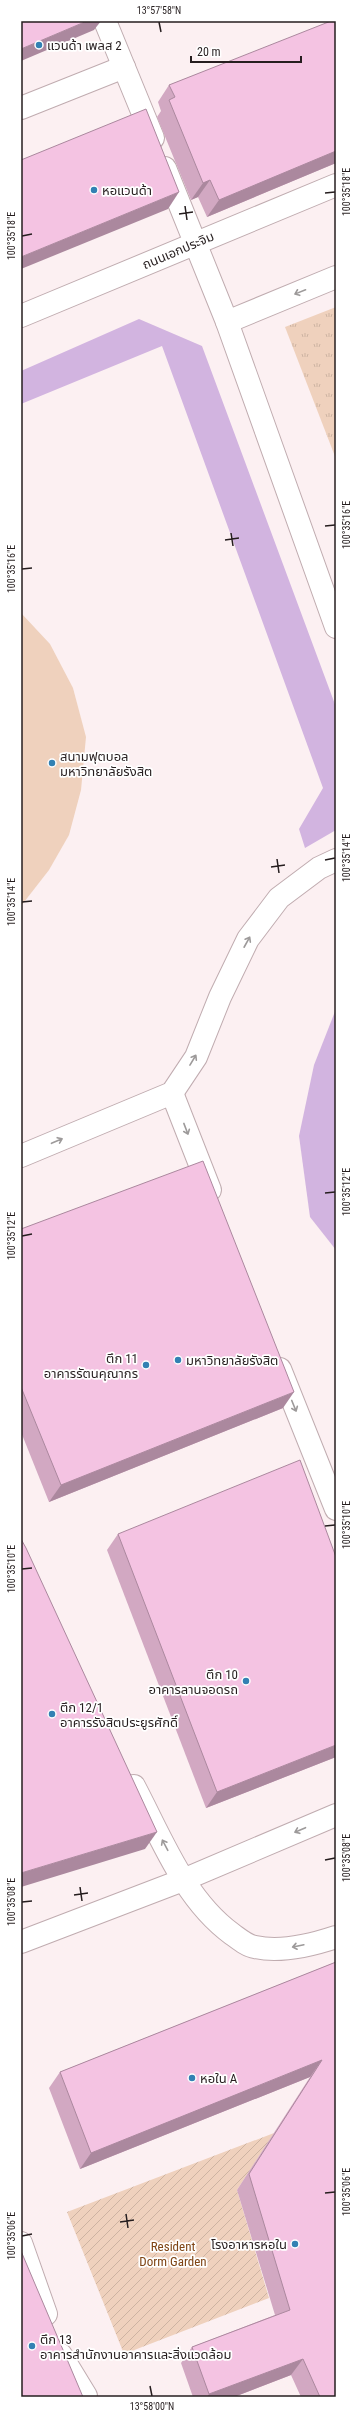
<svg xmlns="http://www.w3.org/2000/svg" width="357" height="2418" font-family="'Roboto Condensed','Noto Sans Thai',sans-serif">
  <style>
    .grass { fill: url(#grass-tufts) }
    .garden { fill: url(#garden-furrows) }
    .pitch { fill: #efd1bd }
    .water { fill: #d2b4e0 }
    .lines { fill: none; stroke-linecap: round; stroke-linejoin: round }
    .street-casing { stroke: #c0acb0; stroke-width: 24 }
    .street { stroke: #fff; stroke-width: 22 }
    .wall { fill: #d2a8c2 }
    .shaded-wall { fill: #ab889e }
    .building { fill: #f4c3e2; stroke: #ab889e }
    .oneway { stroke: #9d9a9a }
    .ticks { fill: none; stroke: #261e1f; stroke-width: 1.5 }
    .poi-dot { fill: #3281b3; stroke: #fff; stroke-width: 1.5 }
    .labels { text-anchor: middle; stroke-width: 3.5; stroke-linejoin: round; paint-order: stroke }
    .poi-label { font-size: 13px; fill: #261e1f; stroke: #fff; text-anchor: start }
    .street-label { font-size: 13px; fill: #261e1f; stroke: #fff }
    .park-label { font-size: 13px; fill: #7f4515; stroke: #fff }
    .neatline { fill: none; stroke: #261e1f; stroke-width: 1.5 }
    .ticks-label { font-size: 10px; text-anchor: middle; fill: #261e1f }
  </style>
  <defs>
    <pattern id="grass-tufts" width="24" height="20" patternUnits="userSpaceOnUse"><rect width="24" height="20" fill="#efd1bd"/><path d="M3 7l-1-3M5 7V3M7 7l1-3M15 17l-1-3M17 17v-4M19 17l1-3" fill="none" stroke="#cdb3a2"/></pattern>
    <pattern id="garden-furrows" width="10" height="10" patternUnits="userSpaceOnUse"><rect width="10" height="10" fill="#efd1bd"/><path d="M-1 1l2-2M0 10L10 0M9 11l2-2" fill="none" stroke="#cdb3a2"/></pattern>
  </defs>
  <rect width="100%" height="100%" fill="#fcf0f2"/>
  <path class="grass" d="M 336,307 L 336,459 L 285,327 Z"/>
  <path class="garden" d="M 274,2133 L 237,2190 L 269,2298 L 124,2354 L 67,2212 Z"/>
  <path class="pitch" d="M 21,613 L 50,644 L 73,688 L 86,737 L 81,790 L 69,835 L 49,870 L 21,906 Z"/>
  <g class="water">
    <path d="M 139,319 L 202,346 L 336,707 L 336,830 L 305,848 L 299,829 L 323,788 L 162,346 L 21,404 L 21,371 Z"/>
    <path d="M 336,1009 L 336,1250 L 310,1217 L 299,1136 L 314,1065 Z"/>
  </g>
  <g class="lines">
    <defs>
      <g id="street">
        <path d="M 105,21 L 153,138"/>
        <path d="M 21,108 L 124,67"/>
        <path d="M 165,168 L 227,322 L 336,627"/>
        <path d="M 21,316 L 336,185"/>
        <path d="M 227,322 L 336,277"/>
        <path d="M 172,1093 L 210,1190"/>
        <path d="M 21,1156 L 172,1093 L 196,1057 L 220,997 L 248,939 L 279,898 L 319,868 L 336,860"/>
        <path d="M 280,1369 L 336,1509"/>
        <path d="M 134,1786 C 161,1837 184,1899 232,1934 C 239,1939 247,1946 255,1947 C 281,1953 312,1945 336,1937"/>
        <path d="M 21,1942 L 183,1880 L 336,1815"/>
        <path d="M 21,2243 L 46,2314"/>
        <path d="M 61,2355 L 86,2396"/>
      </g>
    </defs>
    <use href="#street" class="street-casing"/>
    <use href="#street" class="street"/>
  </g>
  <g class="wall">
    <path d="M 336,21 L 336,163 L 207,217 L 198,197 L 191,200 L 157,117 L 161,111 L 158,102 L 169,85 Z"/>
    <path d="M 21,1229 L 283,1408 L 49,1502 L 21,1432 Z"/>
    <path d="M 118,1534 L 336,1757 L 206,1808 L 107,1550 Z"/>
    <path d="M 336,1962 L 336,2397 L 301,2397 L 291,2375 L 234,2397 L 193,2397 L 181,2363 L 192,2347 L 275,2315 L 237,2190 L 310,2077 L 80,2169 L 49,2088 L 60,2072 Z"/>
  </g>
  <g class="shaded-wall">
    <path d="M 87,21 L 101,21 L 94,30 L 21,61 L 21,49 Z"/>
    <path d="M 336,151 L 336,163 L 207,217 L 219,200 Z"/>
    <path d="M 210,180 L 198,197 L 191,200 L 203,183 Z"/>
    <path d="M 179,192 L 168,209 L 21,269 L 21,257 Z"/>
    <path d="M 294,1392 L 283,1408 L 49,1502 L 61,1485 Z"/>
    <path d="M 336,1745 L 336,1757 L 206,1808 L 217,1792 Z"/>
    <path d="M 157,1832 L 145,1849 L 21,1887 L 21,1873 Z"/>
    <path d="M 322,2060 L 310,2077 L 80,2169 L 91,2153 Z"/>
    <path d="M 303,2359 L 291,2375 L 234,2397 L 207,2397 L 209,2394 Z"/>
  </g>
  <g class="building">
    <path d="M 21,21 L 87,21 L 21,49 Z"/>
    <path d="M 331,21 L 336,21 L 336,151 L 219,200 L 210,180 L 203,183 L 169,100 L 175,97 L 169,85 Z"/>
    <path d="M 146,109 L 179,192 L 21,257 L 21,160 Z"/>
    <path d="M 203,1161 L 294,1392 L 61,1485 L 21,1387 L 21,1229 Z"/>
    <path d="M 300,1460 L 336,1557 L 336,1745 L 217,1792 L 118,1534 Z"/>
    <path d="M 21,1539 L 26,1548 L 157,1832 L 21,1873 Z"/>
    <path d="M 336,1962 L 336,2397 L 320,2397 L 303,2359 L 209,2394 L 192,2347 L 290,2310 L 249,2174 L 322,2060 L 91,2153 L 60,2072 Z"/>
    <path d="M 21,2251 L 83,2397 L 21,2397 Z"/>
  </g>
  <defs><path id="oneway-shaft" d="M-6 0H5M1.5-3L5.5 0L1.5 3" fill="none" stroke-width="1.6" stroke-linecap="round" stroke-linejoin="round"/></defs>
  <g class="oneway">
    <use href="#oneway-shaft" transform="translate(300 292) rotate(158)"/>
    <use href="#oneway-shaft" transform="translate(247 942) rotate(-61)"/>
    <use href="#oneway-shaft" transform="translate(193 1060) rotate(-59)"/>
    <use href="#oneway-shaft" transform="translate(186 1129) rotate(69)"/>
    <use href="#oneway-shaft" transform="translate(57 1141) rotate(-23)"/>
    <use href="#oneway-shaft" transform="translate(294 1406) rotate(68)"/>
    <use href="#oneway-shaft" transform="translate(300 1830) rotate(157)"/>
    <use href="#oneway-shaft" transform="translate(165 1845) rotate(-118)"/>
    <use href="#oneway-shaft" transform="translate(298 1946) rotate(168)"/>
  </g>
  <path class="ticks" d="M 159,22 L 161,32M 325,193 L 335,192M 185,206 L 187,220M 179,214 L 193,212M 22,236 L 32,234M 325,526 L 335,525M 231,533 L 233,546M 225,540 L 239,538M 22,569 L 32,568M 277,859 L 279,873M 325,860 L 335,858M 271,867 L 285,865M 22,902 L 32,901M 325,1193 L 335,1192M 22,1236 L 32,1234M 325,1526 L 335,1525M 22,1569 L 32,1568M 325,1860 L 335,1858M 80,1887 L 82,1901M 74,1895 L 88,1893M 22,1902 L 32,1901M 325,2193 L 335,2192M 126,2214 L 128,2228M 120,2222 L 134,2220M 22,2236 L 32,2234M 150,2386 L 152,2396"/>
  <g class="poi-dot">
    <circle cx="39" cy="45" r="4"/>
    <circle cx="94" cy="190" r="4"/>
    <circle cx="52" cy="763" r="4"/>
    <circle cx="178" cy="1360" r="4"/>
    <circle cx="146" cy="1365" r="4"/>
    <circle cx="246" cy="1681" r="4"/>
    <circle cx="52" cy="1714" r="4"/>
    <circle cx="192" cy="2078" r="4"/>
    <circle cx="295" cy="2244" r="4"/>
    <circle cx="32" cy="2346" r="4"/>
  </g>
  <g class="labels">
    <g class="poi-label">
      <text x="47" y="50">แวนด้า เพลส 2</text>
      <text x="102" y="195">หอแวนด้า</text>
      <text x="60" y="761">สนามฟุตบอล<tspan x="60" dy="15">มหาวิทยาลัยรังสิต</tspan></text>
      <text x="138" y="1363" text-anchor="end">ตึก 11<tspan x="138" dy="15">อาคารรัตนคุณากร</tspan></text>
      <text x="186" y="1365">มหาวิทยาลัยรังสิต</text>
      <text x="238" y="1679" text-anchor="end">ตึก 10<tspan x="238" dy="15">อาคารลานจอดรถ</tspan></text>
      <text x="60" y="1712">ตึก 12/1<tspan x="60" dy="15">อาคารรังสิตประยูรศักดิ์</tspan></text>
      <text x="200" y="2083">หอใน A</text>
      <text x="287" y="2249" text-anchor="end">โรงอาหารหอใน</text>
      <text x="40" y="2344">ตึก 13<tspan x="40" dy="15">อาคารสำนักงานอาคารและสิ่งแวดล้อม</tspan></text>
    </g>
    <g class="street-label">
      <text transform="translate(178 250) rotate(-23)" y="5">ถนนเอกประจิม</text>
    </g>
    <g class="park-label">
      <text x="173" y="2251">Resident<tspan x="173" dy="15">Dorm Garden</tspan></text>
    </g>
  </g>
  <rect width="357" height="2418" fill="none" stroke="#ffffff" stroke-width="44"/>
  <path d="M191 56v6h110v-6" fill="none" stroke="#261e1f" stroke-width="2"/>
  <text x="197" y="56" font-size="12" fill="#261e1f" stroke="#ffffff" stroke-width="3" paint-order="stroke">20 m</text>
  <rect x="22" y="22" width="313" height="2374" class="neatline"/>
  <g class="ticks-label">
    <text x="159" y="14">13°57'58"N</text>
    <text transform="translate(346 192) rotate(-90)" y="4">100°35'18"E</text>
    <text transform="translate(11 236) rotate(-90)" y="4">100°35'18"E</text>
    <text transform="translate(346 525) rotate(-90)" y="4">100°35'16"E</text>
    <text transform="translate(11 569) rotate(-90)" y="4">100°35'16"E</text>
    <text transform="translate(346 858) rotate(-90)" y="4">100°35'14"E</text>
    <text transform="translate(11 902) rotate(-90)" y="4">100°35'14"E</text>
    <text transform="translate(346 1192) rotate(-90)" y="4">100°35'12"E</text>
    <text transform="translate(11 1236) rotate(-90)" y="4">100°35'12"E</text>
    <text transform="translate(346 1525) rotate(-90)" y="4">100°35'10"E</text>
    <text transform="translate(11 1569) rotate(-90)" y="4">100°35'10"E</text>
    <text transform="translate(346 1858) rotate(-90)" y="4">100°35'08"E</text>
    <text transform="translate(11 1902) rotate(-90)" y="4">100°35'08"E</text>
    <text transform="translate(346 2192) rotate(-90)" y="4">100°35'06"E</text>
    <text transform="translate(11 2236) rotate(-90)" y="4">100°35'06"E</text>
    <text x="152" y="2410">13°58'00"N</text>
  </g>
</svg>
